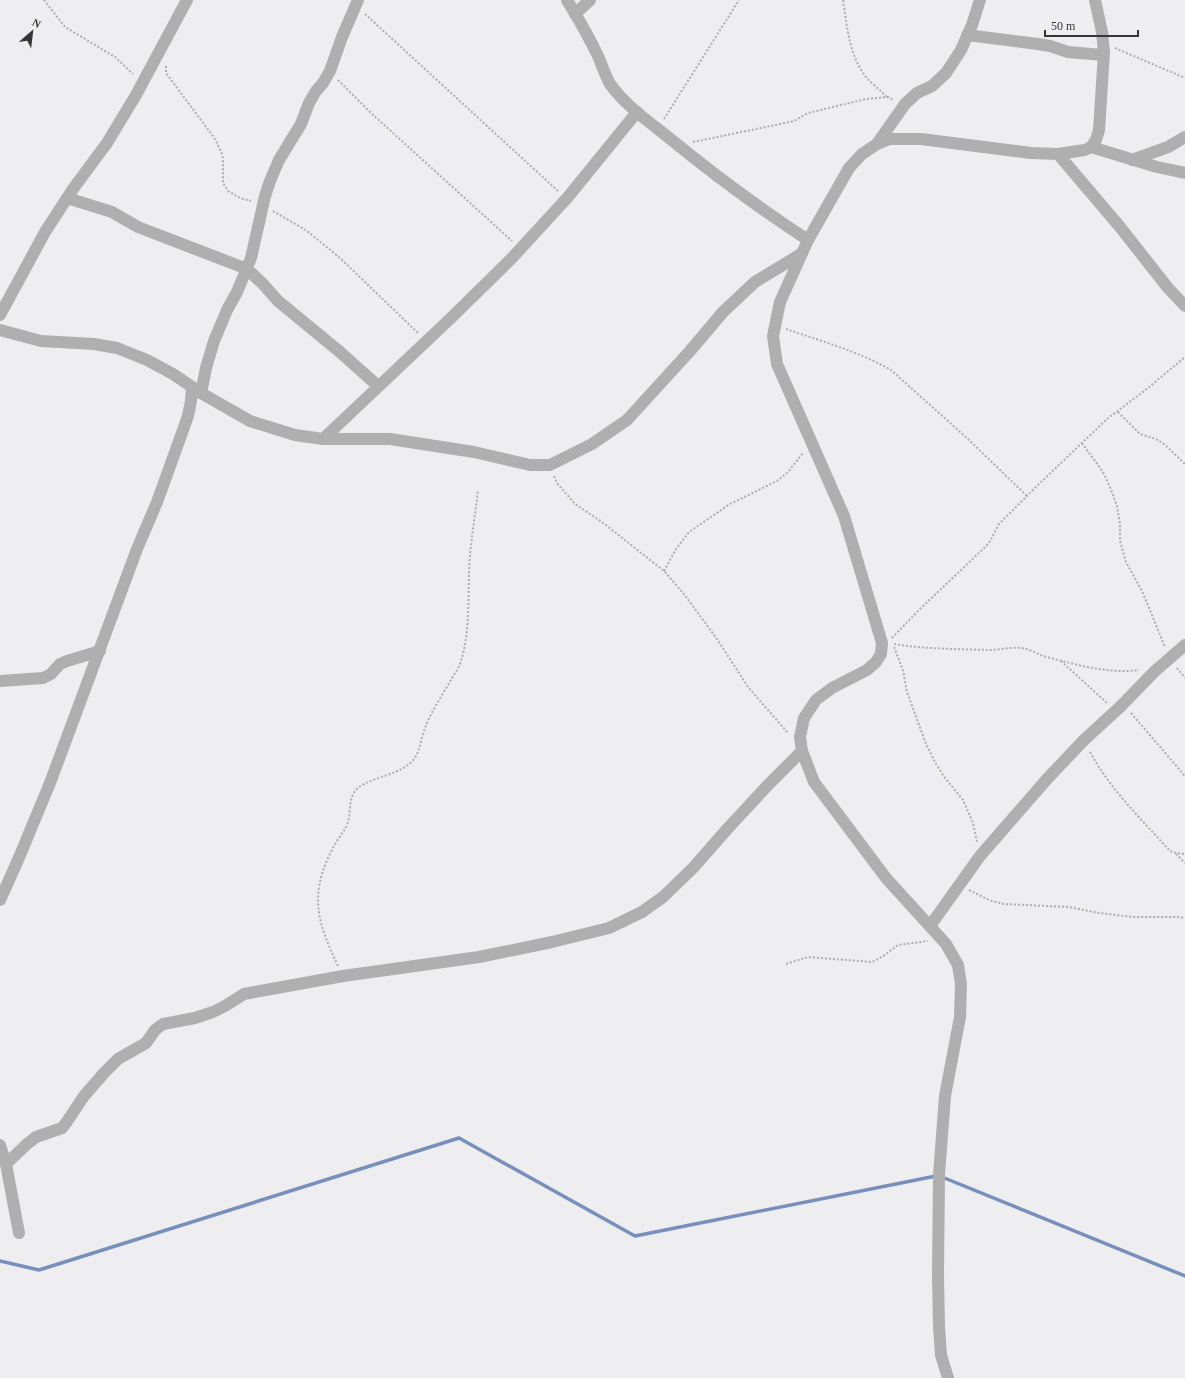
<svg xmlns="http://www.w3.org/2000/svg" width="1185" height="1378" font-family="Georgia,serif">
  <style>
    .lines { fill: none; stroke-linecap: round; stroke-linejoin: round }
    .stream { stroke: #778fbc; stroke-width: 3.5 }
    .path { stroke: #adadae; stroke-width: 2; stroke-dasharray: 2 2; stroke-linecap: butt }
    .minor { stroke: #b0afaf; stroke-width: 12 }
  </style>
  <rect width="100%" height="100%" fill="#eeeef0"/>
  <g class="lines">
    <g class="stream">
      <path d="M 942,1177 L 1185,1276"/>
      <path d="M 0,1261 L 39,1270 L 459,1138 L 635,1236 L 936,1176"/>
    </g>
    <g class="path">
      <path d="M 44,0 L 65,27 L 115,57 L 133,74"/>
      <path d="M 843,0 C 847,26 849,55 866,77 C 872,84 880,90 887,97"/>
      <path d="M 365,14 L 558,191"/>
      <path d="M 1115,48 L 1185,78"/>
      <path d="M 166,66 L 166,73 L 215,139 L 222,154 L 223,160 L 223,183 L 228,191 L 240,198 L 251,201"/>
      <path d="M 338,80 L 371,113 L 512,241"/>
      <path d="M 664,119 L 739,0"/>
      <path d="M 693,142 L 785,123 L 794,121 L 808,113 L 866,99 L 887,97 L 894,100"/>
      <path d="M 273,211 L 307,231 L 340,258 L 418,333"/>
      <path d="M 786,329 C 821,341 860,352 891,370 L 968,439 L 1027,496"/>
      <path d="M 1118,412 L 1140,434 L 1156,439 L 1164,444 L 1185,464"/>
      <path d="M 1082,443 L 1103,472 L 1110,487 L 1117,506 L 1120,524 L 1120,541 L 1126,562 L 1142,591 L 1165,647"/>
      <path d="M 554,476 L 557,483 L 575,504 L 602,522 L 664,571 L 684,594 L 717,639 L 748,687 L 788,733"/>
      <path d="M 664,571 L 676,549 L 689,532 L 730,504 L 777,481 L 788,472 L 803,453"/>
      <path d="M 892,638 L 920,609 L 980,552 L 989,543 L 999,524 L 1039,484 L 1107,419 L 1148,388 L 1185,357"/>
      <path d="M 894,644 C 924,649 957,649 988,650 C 999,650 1010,647 1021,648 C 1031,649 1038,655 1047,657 C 1077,665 1108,674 1139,670"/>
      <path d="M 894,647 L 903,670 L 907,692 L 926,744 L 936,764 L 945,778 L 963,800 L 973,823 L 977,842"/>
      <path d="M 1061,661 L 1107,703"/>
      <path d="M 1177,668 L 1185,678"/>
      <path d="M 1131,713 L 1185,776"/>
      <path d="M 1090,752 C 1110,789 1142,820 1170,851 L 1176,853 L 1185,854"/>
      <path d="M 1176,854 L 1185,863"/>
      <path d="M 969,890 L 989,900 L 1004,904 L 1069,907 L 1099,913 L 1133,917 L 1178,917 L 1185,918"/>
      <path d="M 786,964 L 808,957 L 872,962 L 882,957 L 898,945 L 928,941"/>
      <path d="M 338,966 C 319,925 309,899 329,856 C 332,850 335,843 339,838 C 342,833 345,830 347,825 C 352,813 347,797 358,788 C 373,776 402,775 414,759 C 420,751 420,743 423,734 C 429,714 442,696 452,678 C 455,673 458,669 460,664 C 470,635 468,602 469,572 C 470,544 475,517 478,490"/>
    </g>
    <g class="minor">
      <path d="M 567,0 C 578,18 589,37 598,56 C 602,65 605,75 610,84 C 625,105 648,121 668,137 C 713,174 759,208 808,240"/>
      <path d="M 575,14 L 590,0"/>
      <path d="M 967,35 L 1038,44 L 1050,46 L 1068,52 L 1103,55"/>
      <path d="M 877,144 L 905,104 L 917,93 L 932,86 L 946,73 L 961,50 L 972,25 L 980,0"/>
      <path d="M 1091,147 L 1157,167 L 1185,173"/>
      <path d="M 1058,154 L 1120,227 L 1168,288 L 1185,306"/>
      <path d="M 1132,160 L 1168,147 L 1185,137"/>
      <path d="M 67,198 L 112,212 L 138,227 L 247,269 L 263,284 L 278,301 L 340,352 L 378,386"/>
      <path d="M 0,315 L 45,232 L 73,189 L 107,143 L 136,95 L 187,0"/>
      <path d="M 0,330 L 41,341 L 94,344 L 117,348 L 147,360 L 173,374 L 201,393 L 250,421 L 295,435 L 323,439 L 390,439 L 474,452 L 530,465 L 550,465 L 592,444 L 627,420 L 690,351 L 723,312 L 755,282 L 801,254"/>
      <path d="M 201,393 L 206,368 L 214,341 L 227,310 L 237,292 L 251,258 L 265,196 L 270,181 L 279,160 L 301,124 L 309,103 L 316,91 L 323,83 L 330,71 L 342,37 L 358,0"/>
      <path d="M 323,439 L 452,317 L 512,258 L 568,197 L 637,112"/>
      <path d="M 0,681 L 43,678 L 51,674 L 60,664 L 67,661 L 100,651"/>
      <path d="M 0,900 L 18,860 L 50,783 L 137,549 L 157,502 L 169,469 L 188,416 L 191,401 L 192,387"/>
      <path d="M 930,926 L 980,856 L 1047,779 L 1084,740 L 1120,707 L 1155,671 L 1185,645"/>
      <path d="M 0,1145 L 6,1164 L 19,1233"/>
      <path d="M 6,1164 L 27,1144 L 36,1137 L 62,1128 L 66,1123 L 84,1096 L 104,1073 L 118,1059 L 146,1043 L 155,1030 L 163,1024 L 195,1018 L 213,1012 L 225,1006 L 244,994 L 343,976 L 479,957 L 552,942 L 609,928 L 642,912 L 663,897 L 693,868 L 729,827 L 769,784 L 802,751"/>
      <path d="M 948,1378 L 941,1355 L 939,1327 L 938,1275 L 939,1175 L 945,1096 L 960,1017 L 961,984 L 958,965 L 946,944 L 886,878 L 814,782 L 802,751 L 800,737 L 804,718 L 816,700 L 832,688 L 867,670 L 876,662 L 881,654 L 882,643 L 844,516 L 777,364 L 773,336 L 780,302 L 808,240 L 849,168 L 862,154 L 877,144 L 890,139 L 921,139 L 1031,153 L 1058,154 L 1085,150 L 1091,147 L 1096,140 L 1099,130 L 1104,52 L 1102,32 L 1095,0"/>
    </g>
  </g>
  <g transform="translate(32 32) rotate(28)" stroke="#eeeef0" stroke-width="3" paint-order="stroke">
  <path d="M0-3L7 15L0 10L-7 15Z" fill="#363637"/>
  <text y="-6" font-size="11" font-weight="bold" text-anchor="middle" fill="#363637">N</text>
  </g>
  <path d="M1045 30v6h93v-6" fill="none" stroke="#363637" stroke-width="2"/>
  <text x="1051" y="30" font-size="12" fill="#363637" stroke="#eeeef0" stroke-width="3" paint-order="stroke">50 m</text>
</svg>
